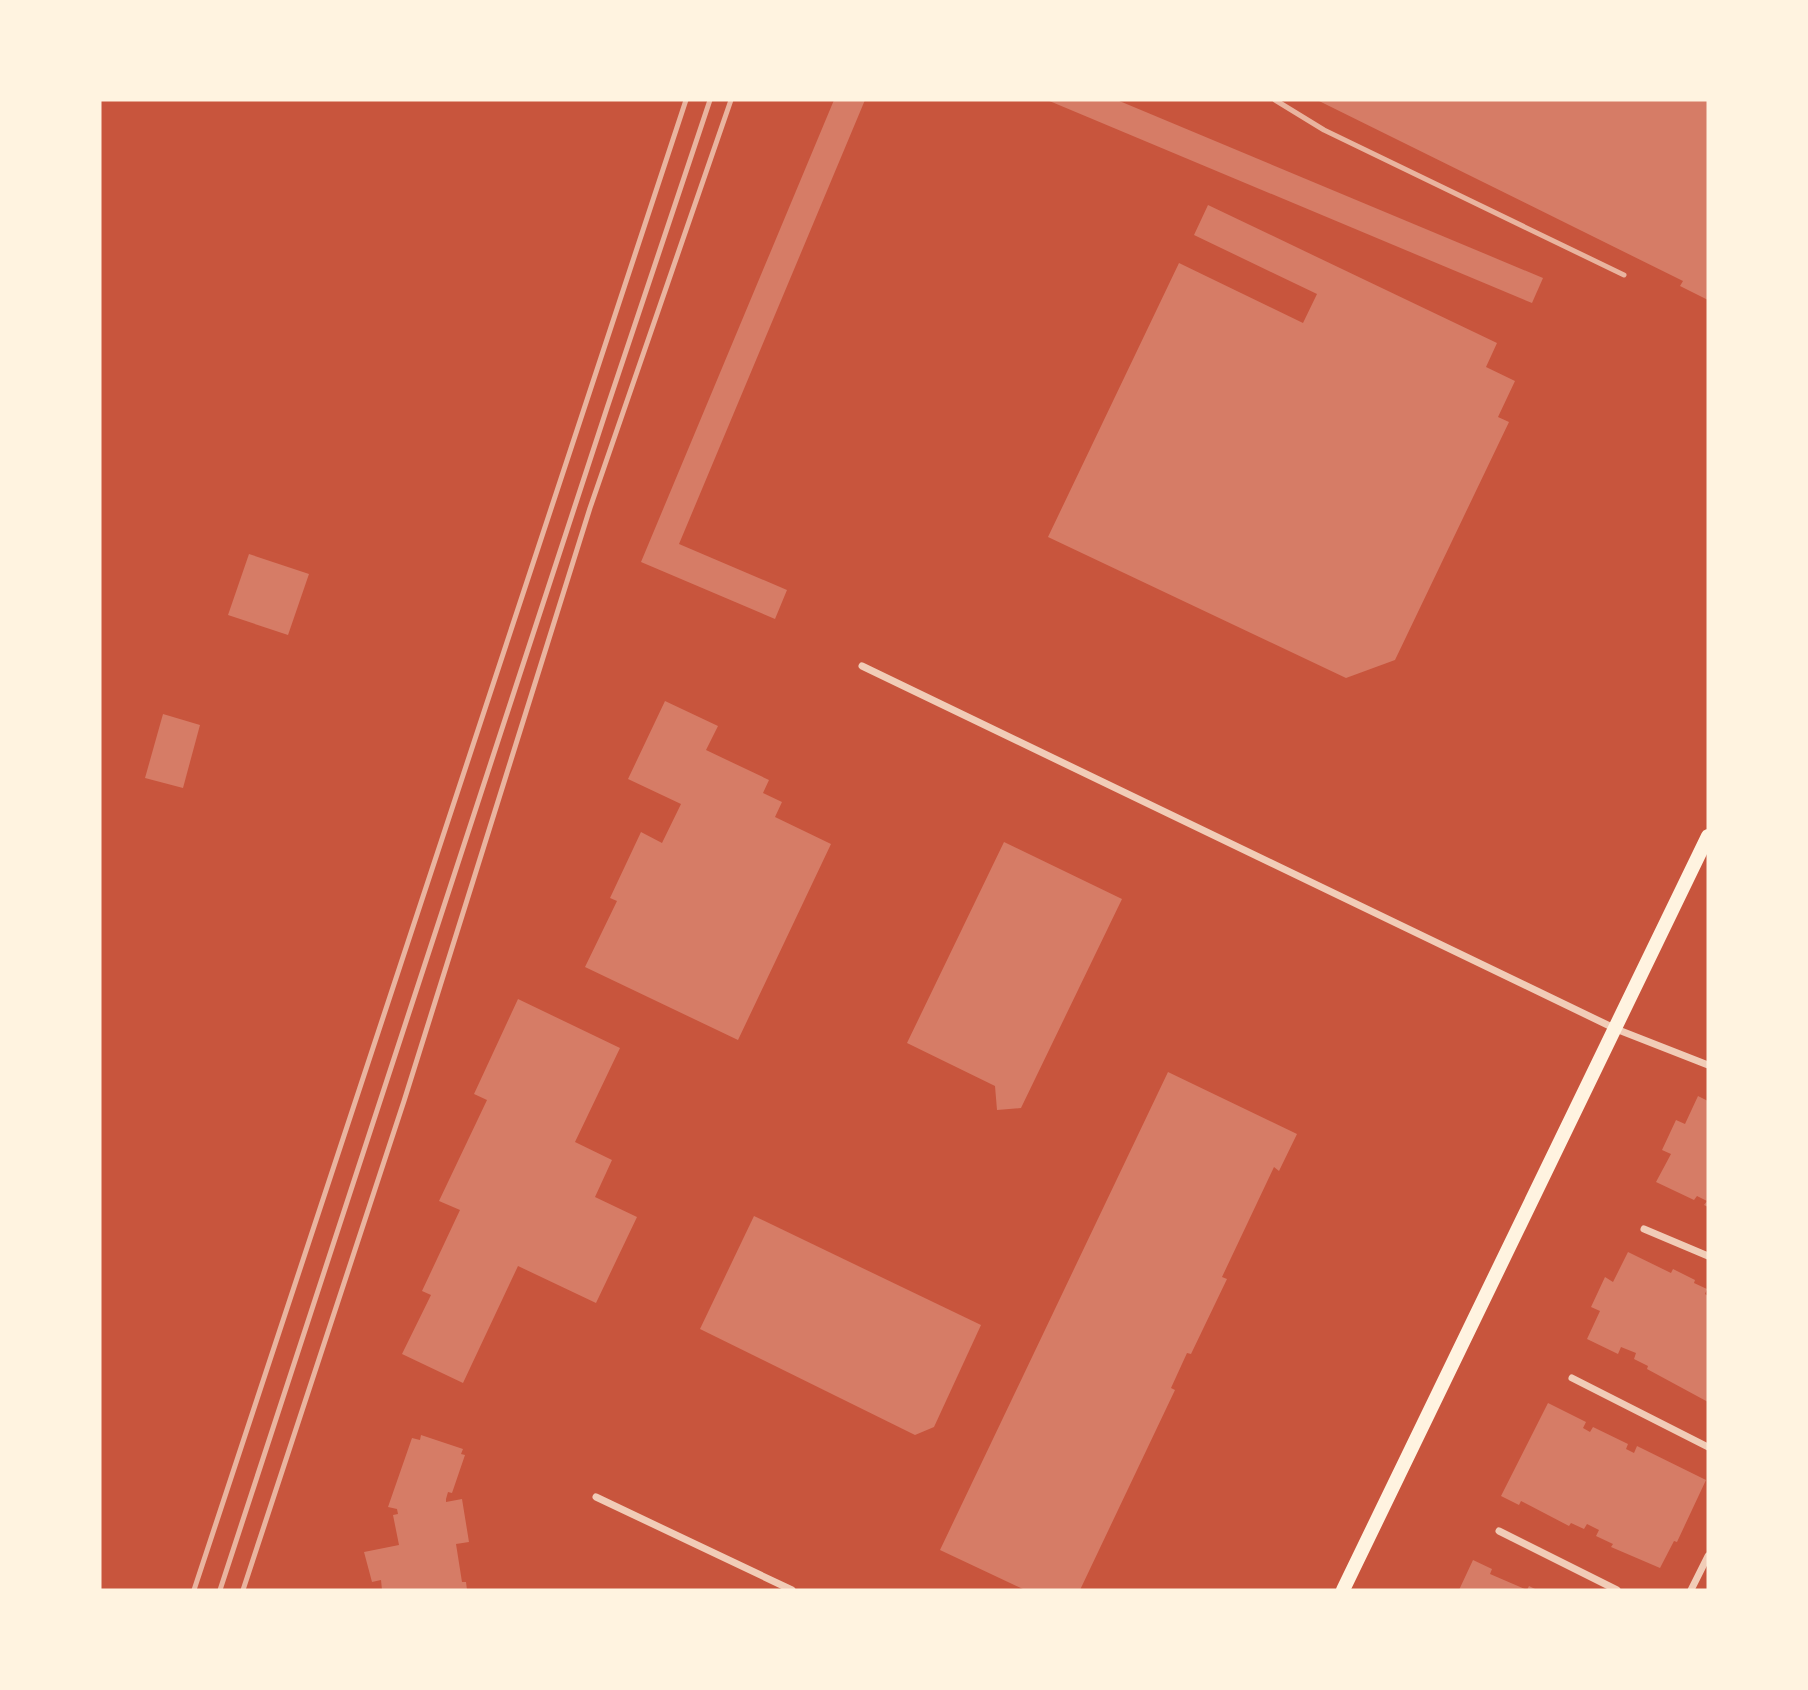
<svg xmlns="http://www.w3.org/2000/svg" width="1808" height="1690" font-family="'Titillium Web',sans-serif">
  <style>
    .building { fill: #d67c66 }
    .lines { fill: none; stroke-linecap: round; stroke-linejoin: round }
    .minor { stroke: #f1ccb7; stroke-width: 7 }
    .secondary { stroke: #fff3e0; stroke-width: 14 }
    .rail { stroke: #e9b49f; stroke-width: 5 }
  </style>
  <rect width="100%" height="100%" fill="#c8553d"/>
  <g class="building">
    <path d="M 834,100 L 865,100 L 679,544 L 787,590 L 775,619 L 641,562 Z"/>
    <path d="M 1047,100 L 1117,100 L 1543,278 L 1532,303 Z"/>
    <path d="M 1317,100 L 1708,100 L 1708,300 L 1680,286 L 1683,281 Z"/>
    <path d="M 1208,205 L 1497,343 L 1486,367 L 1515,381 L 1498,417 L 1509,422 L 1395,660 L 1346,678 L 1048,537 L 1179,263 L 1303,323 L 1317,294 L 1194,235 Z"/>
    <path d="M 249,554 L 309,574 L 288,635 L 228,615 Z"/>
    <path d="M 665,701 L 718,726 L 706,750 L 769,780 L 763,793 L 782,802 L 775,817 L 831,844 L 738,1040 L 585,967 L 617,901 L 610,898 L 641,832 L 662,843 L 681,804 L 628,779 Z"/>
    <path d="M 163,714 L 200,725 L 183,788 L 145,778 Z"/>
    <path d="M 1004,842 L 1122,899 L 1021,1108 L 997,1110 L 995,1086 L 907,1043 Z"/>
    <path d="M 518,999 L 620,1048 L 575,1142 L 612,1160 L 595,1197 L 637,1217 L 596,1303 L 518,1266 L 463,1383 L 402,1354 L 431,1295 L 422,1291 L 460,1210 L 439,1201 L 487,1100 L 474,1094 Z"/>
    <path d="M 1168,1072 L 1297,1134 L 1279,1171 L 1274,1167 L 1222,1277 L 1227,1279 L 1191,1354 L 1187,1353 L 1171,1388 L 1175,1390 L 1080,1590 L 1025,1590 L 940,1550 Z"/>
    <path d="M 1698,1096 L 1708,1101 L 1708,1207 L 1704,1205 L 1707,1201 L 1697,1196 L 1694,1200 L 1656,1182 L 1671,1154 L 1662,1150 L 1676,1120 L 1685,1124 Z"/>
    <path d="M 754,1216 L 981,1325 L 934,1427 L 915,1435 L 700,1329 Z"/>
    <path d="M 1628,1252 L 1671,1273 L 1673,1269 L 1695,1280 L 1694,1283 L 1707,1289 L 1705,1294 L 1708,1296 L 1708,1402 L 1647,1369 L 1648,1366 L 1634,1359 L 1636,1353 L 1621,1347 L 1618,1354 L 1587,1339 L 1600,1311 L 1591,1307 L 1605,1277 L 1613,1282 Z"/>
    <path d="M 1548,1403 L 1586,1422 L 1583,1428 L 1590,1432 L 1593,1427 L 1628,1444 L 1626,1449 L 1634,1453 L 1637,1446 L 1706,1480 L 1677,1542 L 1674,1541 L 1660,1568 L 1611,1547 L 1613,1544 L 1596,1536 L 1599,1530 L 1587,1524 L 1584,1529 L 1571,1523 L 1569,1526 L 1521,1501 L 1519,1505 L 1501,1496 Z"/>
    <path d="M 421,1435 L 463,1449 L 461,1454 L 465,1455 L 452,1493 L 448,1492 L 446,1499 L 446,1502 L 462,1499 L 469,1542 L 456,1544 L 462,1582 L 466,1582 L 467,1590 L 382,1590 L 381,1580 L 372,1582 L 364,1552 L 399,1545 L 393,1515 L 398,1514 L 397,1509 L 388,1507 L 412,1438 L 420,1440 Z"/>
    <path d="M 1473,1560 L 1492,1569 L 1490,1574 L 1527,1590 L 1529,1586 L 1537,1590 L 1459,1590 Z"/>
  </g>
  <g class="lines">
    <g class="minor">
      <path d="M 862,666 L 1616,1029 L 1708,1065"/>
      <path d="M 1644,1229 L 1708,1256"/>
      <path d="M 1572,1378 L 1708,1447"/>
      <path d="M 596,1497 L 792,1590"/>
      <path d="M 1499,1531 L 1617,1590"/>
      <path d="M 1691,1590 L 1708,1556"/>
    </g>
    <path class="secondary" d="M 1343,1590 L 1708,836"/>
    <g class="rail">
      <path d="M 1275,100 L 1324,130 L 1624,275"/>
      <path d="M 194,1590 L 686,100"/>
      <path d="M 220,1590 L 607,408 L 710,100"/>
      <path d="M 243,1590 L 404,1101 L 590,508 L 731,100"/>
    </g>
  </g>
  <rect width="1808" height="1690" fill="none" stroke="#fff3e0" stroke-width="203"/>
</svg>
